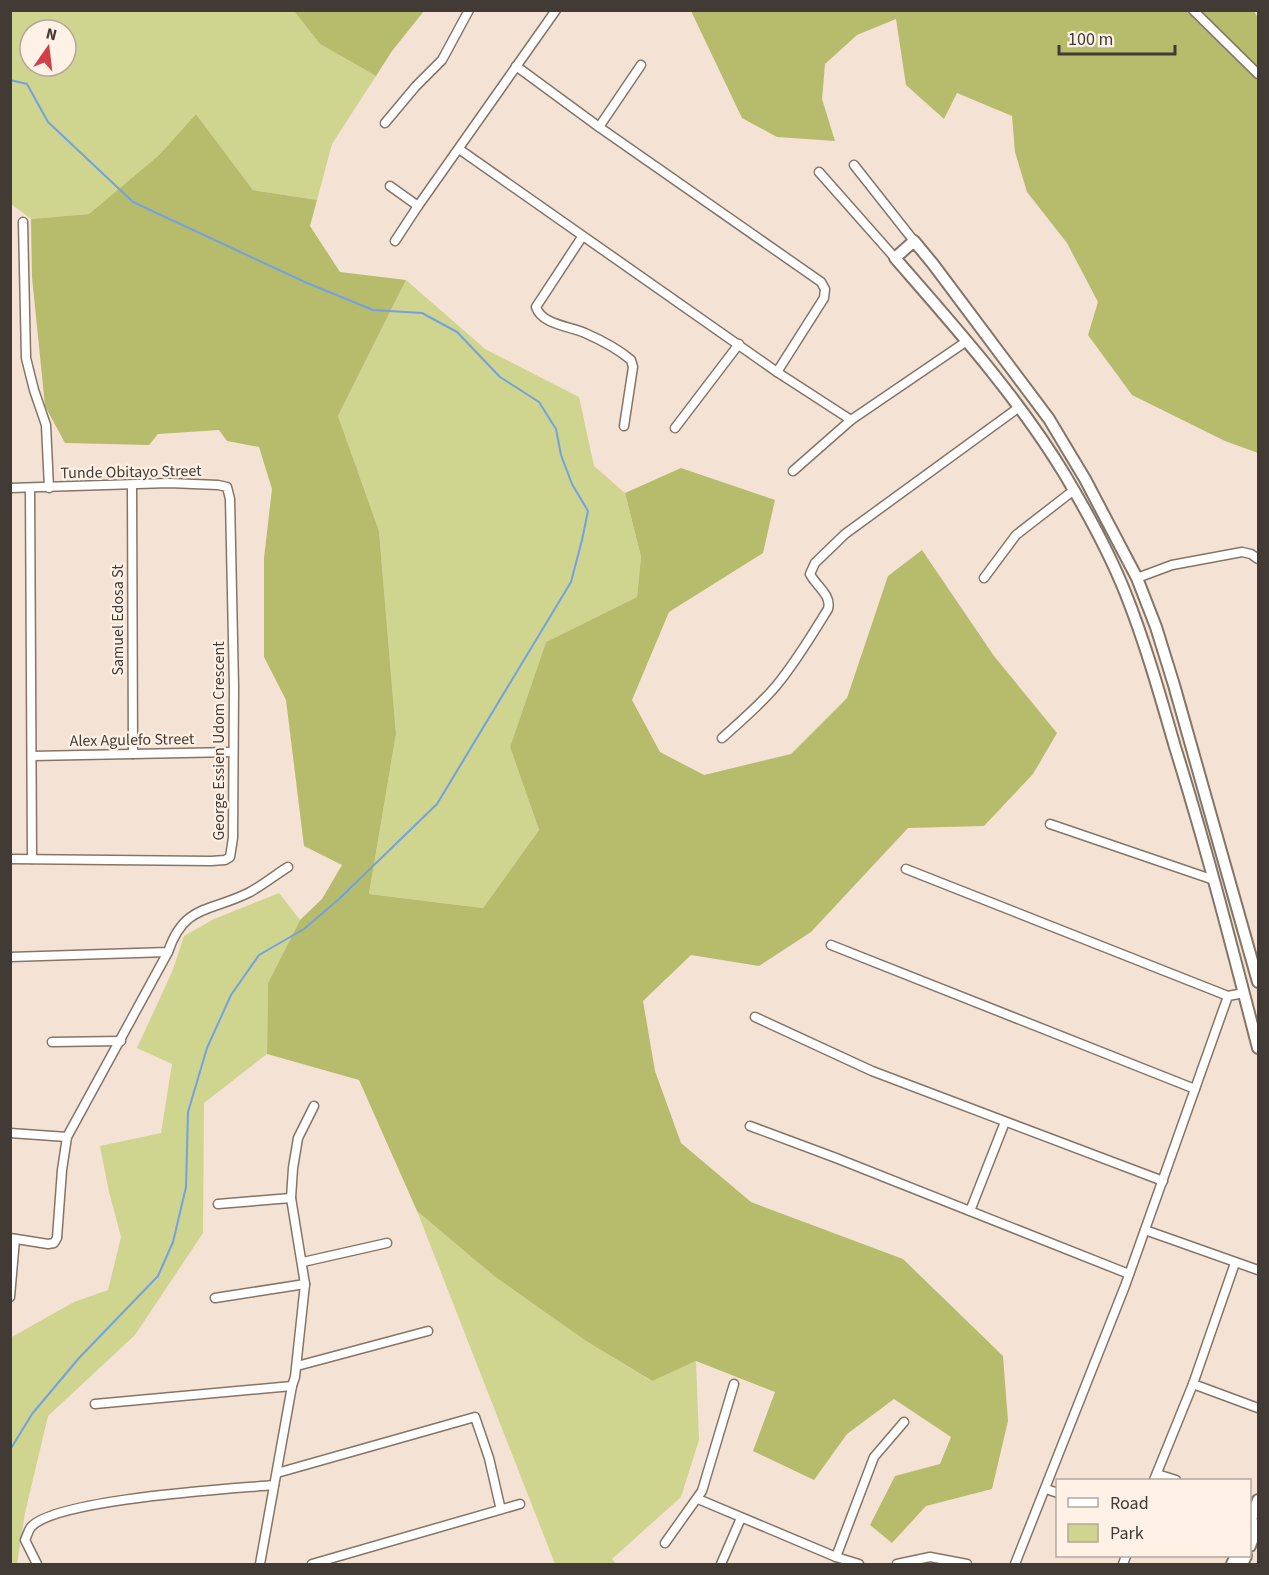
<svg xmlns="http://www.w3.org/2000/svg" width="1269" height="1575" font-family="'Source Sans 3',sans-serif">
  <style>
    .green { fill: #cfd48e; fill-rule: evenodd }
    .forest { fill: #b6bc6b }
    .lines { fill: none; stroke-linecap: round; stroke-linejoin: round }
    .stream { stroke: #72a2e0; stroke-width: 2 }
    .street-casing { stroke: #847567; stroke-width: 11 }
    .secondary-casing { stroke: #847567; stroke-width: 14 }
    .street { stroke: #fff; stroke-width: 8 }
    .secondary { stroke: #fff; stroke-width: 10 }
    .labels { text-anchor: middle; stroke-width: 4.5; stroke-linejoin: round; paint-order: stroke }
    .street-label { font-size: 16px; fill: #423b35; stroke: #fff1e5 }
  </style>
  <rect width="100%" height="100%" fill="#f4e3d4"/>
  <g class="green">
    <path d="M 11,11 L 294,11 L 320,44 L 376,76 L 332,144 L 317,200 L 253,190 L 196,114 L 159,155 L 89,214 L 31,219 L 11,204 ZM 30,30 L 66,30 L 66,66 L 30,66 Z"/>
    <path d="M 406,280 L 485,349 L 579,397 L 594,466 L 625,493 L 641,557 L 637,597 L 546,642 L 510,747 L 539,830 L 483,908 L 369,894 L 396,734 L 379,531 L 338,416 Z"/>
    <path d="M 279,893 L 300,920 L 268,983 L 267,1054 L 204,1103 L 203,1233 L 135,1335 L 48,1416 L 25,1513 L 17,1564 L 10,1564 L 10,1338 L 74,1302 L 108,1290 L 121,1237 L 109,1192 L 100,1146 L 161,1133 L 172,1064 L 137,1048 L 172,972 L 184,936 L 214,919 Z"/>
    <path d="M 417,1211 L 494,1276 L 586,1341 L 651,1381 L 696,1361 L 699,1440 L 681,1497 L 612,1559 L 616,1564 L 555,1564 Z"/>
  </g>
  <g class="forest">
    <path d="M 294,11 L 424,11 L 392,51 L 376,76 L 320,44 Z"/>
    <path d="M 691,11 L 1254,11 L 1258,18 L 1258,453 L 1225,441 L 1132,395 L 1088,335 L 1098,302 L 1067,243 L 1027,192 L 1015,152 L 1012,116 L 957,93 L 944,119 L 906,85 L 896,19 L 857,35 L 825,64 L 822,99 L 835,141 L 777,137 L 742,118 Z"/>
    <path d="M 196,114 L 253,190 L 317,200 L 310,226 L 340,272 L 406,280 L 338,416 L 379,531 L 396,734 L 369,894 L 483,908 L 539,830 L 510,747 L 546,642 L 637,597 L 641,557 L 625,493 L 681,468 L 775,500 L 763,553 L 669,612 L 632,700 L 660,752 L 704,775 L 791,754 L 847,698 L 888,576 L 922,550 L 994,656 L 1057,733 L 1033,774 L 984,826 L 908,828 L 811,932 L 759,966 L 691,955 L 643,1001 L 655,1071 L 681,1143 L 751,1202 L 903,1259 L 1003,1356 L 1008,1421 L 992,1489 L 926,1506 L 892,1543 L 870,1525 L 895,1476 L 940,1464 L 951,1437 L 894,1399 L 847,1434 L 814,1480 L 753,1451 L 775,1392 L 696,1361 L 652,1381 L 586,1341 L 494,1276 L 417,1211 L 359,1080 L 267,1054 L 268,983 L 300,920 L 322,899 L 342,865 L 304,846 L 286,700 L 264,657 L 264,558 L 272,489 L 259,447 L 227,441 L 219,430 L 158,434 L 149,445 L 65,443 L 45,406 L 32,277 L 31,219 L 89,214 L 159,155 Z"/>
  </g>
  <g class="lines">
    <path class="stream" d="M 10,80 L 27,84 L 48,122 L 133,202 L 307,283 L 373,310 L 422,313 L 457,332 L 500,377 L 539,402 L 556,429 L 561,455 L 572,484 L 588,511 L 582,540 L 571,582 L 437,804 L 339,899 L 304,929 L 259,955 L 231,995 L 207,1048 L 188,1112 L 186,1187 L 173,1242 L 158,1276 L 79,1358 L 32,1414 L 10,1450"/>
    <defs>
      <g id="street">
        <path d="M 1193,10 L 1258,74"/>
        <path d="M 516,66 L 599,127 L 821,282 L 825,289 L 824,298 L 777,372"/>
        <path d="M 385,123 L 416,86 L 442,60 L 469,10"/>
        <path d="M 599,127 L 641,65"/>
        <path d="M 459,149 L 777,372 L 851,420"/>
        <path d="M 854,165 L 914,241"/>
        <path d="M 819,172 L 895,258"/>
        <path d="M 390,186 L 418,206"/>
        <path d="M 23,222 L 26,358 L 34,390 L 46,425 L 49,488"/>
        <path d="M 582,237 L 536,307 C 542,325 570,326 585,333 C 601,340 618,349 631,360 L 633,367 L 624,426"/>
        <path d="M 395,241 L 418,206 L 556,10"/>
        <path d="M 675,428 L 739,344"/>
        <path d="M 793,471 L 851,420 L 967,341"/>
        <path d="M 132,485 L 133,754"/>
        <path d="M 10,488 L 169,483 L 218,485 L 227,487 L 230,499 L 234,687 L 233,838 L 230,857 L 225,860 L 211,861 L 10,859"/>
        <path d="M 30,488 L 32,859"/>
        <path d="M 984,578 L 1016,535 L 1074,490"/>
        <path d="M 1137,578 L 1172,565 L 1242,552 L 1251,554 L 1258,559"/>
        <path d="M 722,738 C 741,721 760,705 776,686 C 796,662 812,635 828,609 C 832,595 816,586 810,574 L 815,563 L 845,534 L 1018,408"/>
        <path d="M 32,756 L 233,752"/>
        <path d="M 1050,824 L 1214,880"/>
        <path d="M 906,869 L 1228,996"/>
        <path d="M 831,945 L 1195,1089"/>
        <path d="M 10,957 L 168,952 C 184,904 210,912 248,893 C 262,886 275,875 288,867"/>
        <path d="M 755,1017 L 872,1071 L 1163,1181"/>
        <path d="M 52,1042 L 121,1041"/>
        <path d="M 750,1126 L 836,1158 L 1129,1274"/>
        <path d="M 10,1133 L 67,1137"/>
        <path d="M 218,1204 L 291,1198"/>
        <path d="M 970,1211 L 1005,1122"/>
        <path d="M 1145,1230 L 1258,1270"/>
        <path d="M 10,1238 L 48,1244 L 54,1243 L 57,1238 L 62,1170 L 67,1137 L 168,952"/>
        <path d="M 303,1262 L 387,1243"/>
        <path d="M 10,1297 L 15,1239"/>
        <path d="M 215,1298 L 305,1284"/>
        <path d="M 297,1366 L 428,1331"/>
        <path d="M 1193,1384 L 1258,1408"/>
        <path d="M 95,1404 L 292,1386"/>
        <path d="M 277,1473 L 475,1417 L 489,1458 L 500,1506"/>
        <path d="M 1157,1474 L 1176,1480"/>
        <path d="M 1154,1480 L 1193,1384 L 1235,1263"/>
        <path d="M 1046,1489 L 1058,1493"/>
        <path d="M 698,1499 L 836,1557 L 859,1564"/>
        <path d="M 665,1543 L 702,1491 L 734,1384"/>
        <path d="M 836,1557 L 874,1457 L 904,1422"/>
        <path d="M 37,1564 L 25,1540 C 27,1536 28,1531 31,1527 C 56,1499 230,1489 274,1485"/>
        <path d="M 260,1564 L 292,1386 L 295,1377 L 305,1284 L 291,1198 L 293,1168 L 298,1138 L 314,1106"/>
        <path d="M 312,1564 L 520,1504"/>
        <path d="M 721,1564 L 741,1518"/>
        <path d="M 897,1564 L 930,1557 L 967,1564"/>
        <path d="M 1015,1564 L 1125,1286 L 1228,996 L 1244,993"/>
        <path d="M 1123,1564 L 1126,1556"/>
      </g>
      <g id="secondary">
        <path d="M 1258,982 L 1174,685 L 1156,627 L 1137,578 L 1085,479 L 1049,419 L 933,264 L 914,241 L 895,258 C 955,327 1018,397 1065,475 C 1087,512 1109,552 1125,592 C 1145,642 1160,695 1175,747 C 1206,846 1232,947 1258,1048"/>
        <path d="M 1250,1522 L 1258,1500"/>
        <path d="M 1250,1546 L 1258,1524"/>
        <path d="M 1232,1564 L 1236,1556"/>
        <path d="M 1242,1564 L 1246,1556"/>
      </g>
    </defs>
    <use href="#street" class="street-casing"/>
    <use href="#secondary" class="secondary-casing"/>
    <use href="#street" class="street"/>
    <use href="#secondary" class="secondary"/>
  </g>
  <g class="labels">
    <g class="street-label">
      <text transform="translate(131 471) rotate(-1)" y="6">Tunde Obitayo Street</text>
      <text transform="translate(117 620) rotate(-90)" y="6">Samuel Edosa St</text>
      <text transform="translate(132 739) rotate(-1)" y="6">Alex Agulefo Street</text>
      <text transform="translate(218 741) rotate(-90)" y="6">George Essien Udom Crescent</text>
    </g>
  </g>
  <rect width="1269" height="1575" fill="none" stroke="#423b35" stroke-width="24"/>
  <rect x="1056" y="1479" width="195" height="78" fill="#fff1e5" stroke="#b3a89f" stroke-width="1.5"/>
  <rect x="1068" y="1498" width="30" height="9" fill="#ffffff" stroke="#b3a89f" stroke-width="1.5"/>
  <text x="1110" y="1509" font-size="18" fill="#423b35">Road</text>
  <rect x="1068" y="1524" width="30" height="18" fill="#cfd48e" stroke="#b3a89f" stroke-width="1.5"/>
  <text x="1110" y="1539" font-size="18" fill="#423b35">Park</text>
  <g transform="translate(48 48) rotate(14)"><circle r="28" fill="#fff1e5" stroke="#b3a89f" stroke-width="1.5"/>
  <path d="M0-4.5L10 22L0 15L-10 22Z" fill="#cf4047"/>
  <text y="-9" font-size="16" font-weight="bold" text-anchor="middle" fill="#423b35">N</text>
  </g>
  <path d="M1059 45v9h116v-9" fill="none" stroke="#423b35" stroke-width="3"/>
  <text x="1068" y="45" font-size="18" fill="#423b35" stroke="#fff1e5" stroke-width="4.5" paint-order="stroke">100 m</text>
</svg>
